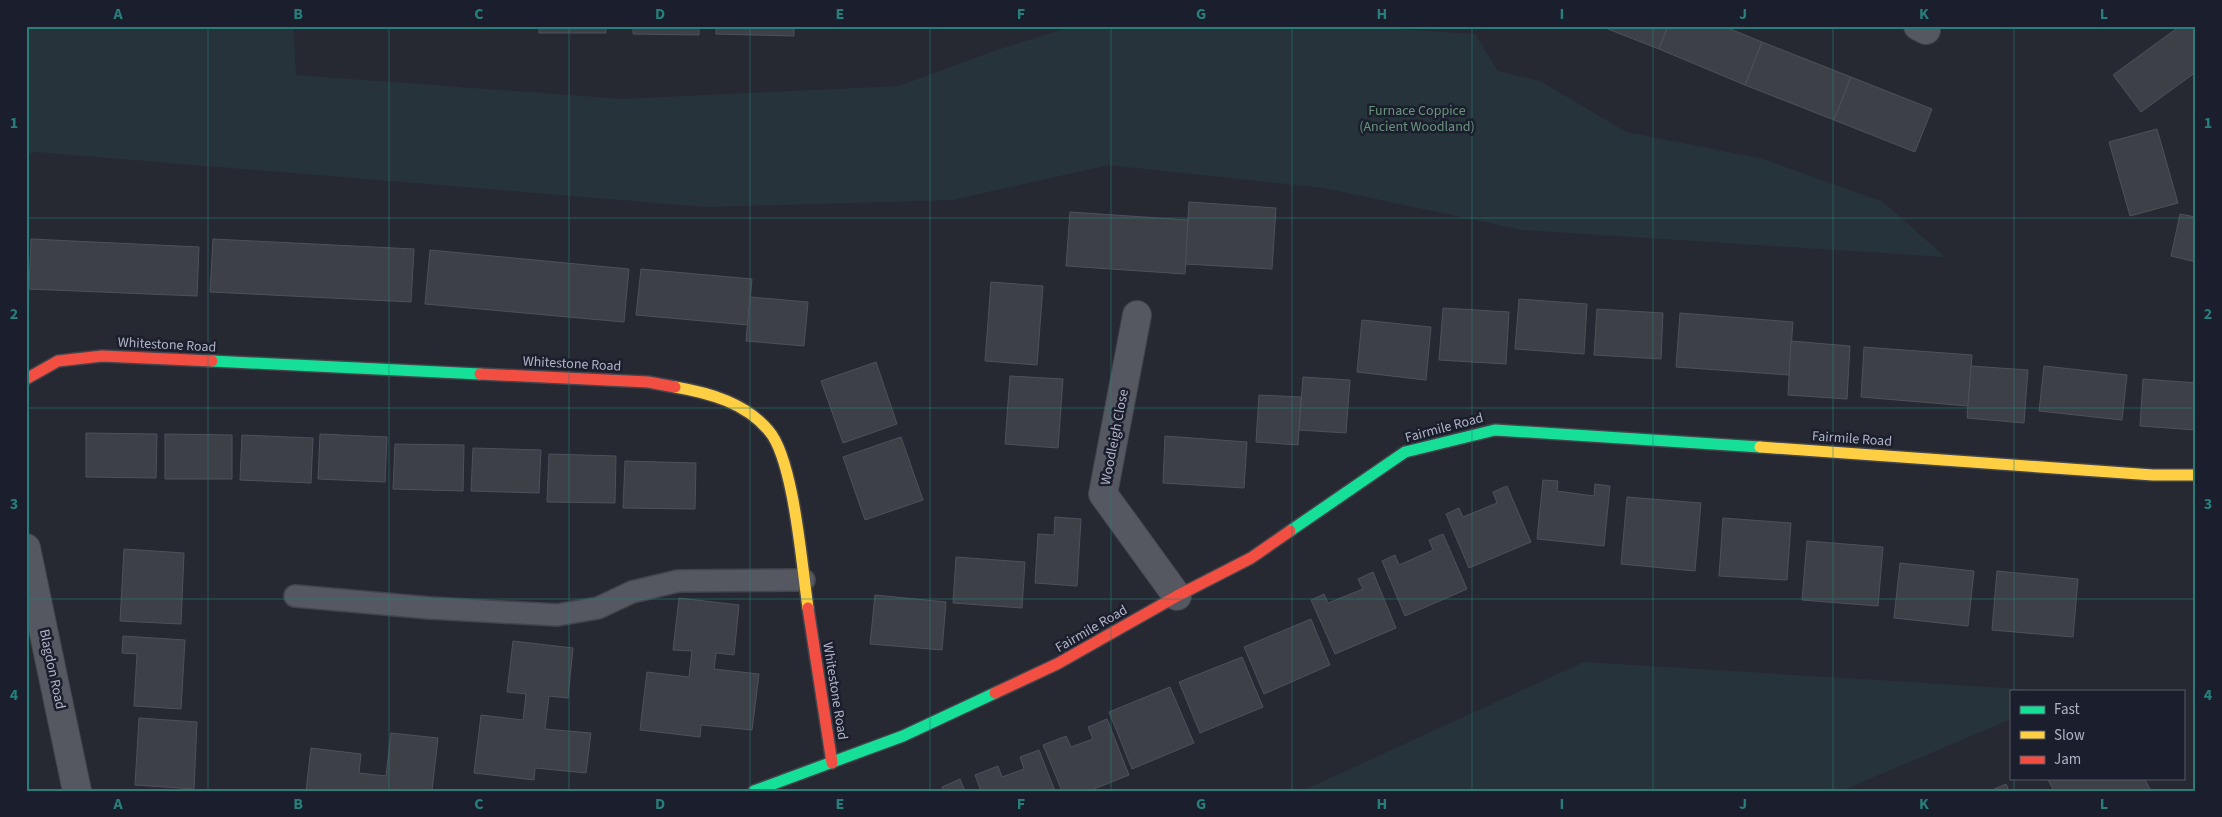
<svg xmlns="http://www.w3.org/2000/svg" width="2222" height="817" font-family="'Source Sans 3',sans-serif">
  <style>
    .green { fill: #27333b }
    .building { fill: #3e4048; stroke: #4f505a }
    .lines { fill: none; stroke-linecap: round; stroke-linejoin: round }
    .lane-casing { stroke: #43444c; stroke-width: 24 }
    .street-casing { stroke: #43444c; stroke-width: 30 }
    .fast-casing { stroke: #43444c; stroke-width: 14 }
    .slow-casing { stroke: #43444c; stroke-width: 14 }
    .jam-casing { stroke: #43444c; stroke-width: 14 }
    .lane { stroke: #565861; stroke-width: 21 }
    .street { stroke: #565861; stroke-width: 28 }
    .fast { stroke: #16e098; stroke-width: 11 }
    .slow { stroke: #ffcf43; stroke-width: 11 }
    .jam { stroke: #f24e42; stroke-width: 11 }
    .grid { fill: none; stroke: #277f7b; stroke-width: 1; stroke-opacity: 0.55 }
    .labels { text-anchor: middle; stroke-width: 5; stroke-linejoin: round; paint-order: stroke }
    .park-label { font-size: 14px; fill: #68947c; stroke: #1b1e2d }
    .street-label { font-size: 14px; fill: #b0b3c4; stroke: #1b1e2d }
    .neatline { fill: none; stroke: #277f7b; stroke-width: 2 }
    .grid-label { font-size: 16px; text-anchor: middle; font-weight: bold; fill: #277f7b }
  </style>
  <rect width="100%" height="100%" fill="#272932"/>
  <g class="green">
    <path d="M 26,26 L 293,26 L 296,75 L 622,99 L 899,86 L 994,51 L 1073,26 L 1351,26 L 1475,34 L 1498,71 L 1540,81 L 1626,132 L 1763,159 L 1883,202 L 1945,257 L 1523,230 L 1324,188 L 1109,165 L 952,200 L 707,207 L 36,152 L 26,154 Z"/>
    <path d="M 1584,662 L 2054,691 L 2011,691 L 2011,719 L 1841,791 L 1302,791 Z"/>
  </g>
  <g class="building">
    <rect x="539" y="26" width="67" height="7"/>
    <path d="M 633,26 L 699,26 L 699,35 L 633,34 Z"/>
    <path d="M 716,26 L 794,26 L 794,36 L 716,34 Z"/>
    <path d="M 1600,26 L 1668,26 L 1659,49 Z"/>
    <path d="M 1668,26 L 1723,26 L 1762,42 L 1745,85 L 1659,49 Z"/>
    <path d="M 2180,26 L 2196,26 L 2196,72 L 2141,112 L 2113,75 Z"/>
    <path d="M 1762,42 L 1851,77 L 1834,120 L 1745,85 Z"/>
    <path d="M 1851,77 L 1932,109 L 1915,152 L 1834,120 Z"/>
    <path d="M 2157,129 L 2178,203 L 2130,216 L 2109,142 Z"/>
    <path d="M 1189,202 L 1276,208 L 1272,269 L 1185,264 Z"/>
    <path d="M 1070,212 L 1188,220 L 1185,274 L 1066,266 Z"/>
    <path d="M 2180,214 L 2196,217 L 2196,262 L 2171,256 Z"/>
    <path d="M 31,239 L 199,247 L 197,296 L 29,289 Z"/>
    <path d="M 213,239 L 414,249 L 411,302 L 210,292 Z"/>
    <path d="M 430,250 L 629,269 L 624,322 L 425,304 Z"/>
    <path d="M 641,269 L 752,279 L 748,325 L 636,315 Z"/>
    <path d="M 991,282 L 1043,286 L 1037,365 L 985,361 Z"/>
    <path d="M 750,297 L 808,302 L 804,346 L 746,341 Z"/>
    <path d="M 1519,299 L 1587,304 L 1584,354 L 1515,349 Z"/>
    <path d="M 1443,308 L 1509,312 L 1506,364 L 1439,360 Z"/>
    <path d="M 1597,309 L 1663,313 L 1661,359 L 1594,355 Z"/>
    <path d="M 1680,313 L 1793,322 L 1789,375 L 1676,367 Z"/>
    <path d="M 1362,320 L 1431,327 L 1426,380 L 1357,372 Z"/>
    <path d="M 1791,341 L 1850,346 L 1847,399 L 1788,395 Z"/>
    <path d="M 1864,347 L 1972,355 L 1968,406 L 1861,397 Z"/>
    <path d="M 876,362 L 897,424 L 843,443 L 821,381 Z"/>
    <path d="M 1971,366 L 2028,370 L 2024,423 L 1967,418 Z"/>
    <path d="M 2044,366 L 2127,375 L 2122,420 L 2039,411 Z"/>
    <path d="M 1010,376 L 1063,379 L 1058,448 L 1005,444 Z"/>
    <path d="M 1303,377 L 1350,380 L 1346,433 L 1299,430 Z"/>
    <path d="M 2143,379 L 2196,383 L 2196,430 L 2140,426 Z"/>
    <path d="M 1259,395 L 1301,397 L 1298,445 L 1256,442 Z"/>
    <path d="M 86,433 L 157,434 L 156,478 L 86,477 Z"/>
    <path d="M 165,434 L 232,435 L 232,479 L 165,479 Z"/>
    <path d="M 320,434 L 387,437 L 385,482 L 318,479 Z"/>
    <path d="M 242,435 L 313,438 L 311,483 L 240,480 Z"/>
    <path d="M 1165,436 L 1247,442 L 1244,488 L 1163,483 Z"/>
    <path d="M 901,437 L 923,500 L 865,520 L 843,457 Z"/>
    <path d="M 395,444 L 464,445 L 463,491 L 393,489 Z"/>
    <path d="M 473,448 L 541,450 L 539,493 L 471,491 Z"/>
    <path d="M 549,454 L 616,456 L 615,503 L 547,502 Z"/>
    <path d="M 625,461 L 696,463 L 695,509 L 623,508 Z"/>
    <path d="M 1543,480 L 1558,481 L 1557,491 L 1594,496 L 1595,484 L 1610,486 L 1604,546 L 1537,539 Z"/>
    <path d="M 1507,486 L 1531,542 L 1469,568 L 1446,514 L 1459,508 L 1463,517 L 1497,503 L 1493,492 Z"/>
    <path d="M 1627,497 L 1701,503 L 1695,571 L 1621,564 Z"/>
    <path d="M 1055,517 L 1081,519 L 1077,586 L 1035,583 L 1038,534 L 1054,535 Z"/>
    <path d="M 1723,518 L 1791,523 L 1787,580 L 1719,576 Z"/>
    <path d="M 1443,534 L 1467,589 L 1405,616 L 1382,561 L 1395,555 L 1399,565 L 1433,550 L 1429,540 Z"/>
    <path d="M 1807,541 L 1883,547 L 1878,606 L 1802,600 Z"/>
    <path d="M 124,549 L 184,553 L 181,624 L 120,621 Z"/>
    <path d="M 956,557 L 1025,562 L 1022,608 L 953,603 Z"/>
    <path d="M 1900,563 L 1974,571 L 1968,626 L 1894,618 Z"/>
    <path d="M 1997,571 L 2078,579 L 2073,637 L 1992,630 Z"/>
    <path d="M 1373,572 L 1396,628 L 1335,654 L 1311,600 L 1324,594 L 1328,603 L 1363,589 L 1358,579 Z"/>
    <path d="M 875,595 L 946,602 L 942,650 L 870,644 Z"/>
    <path d="M 679,598 L 739,605 L 734,655 L 716,653 L 714,669 L 759,674 L 752,730 L 701,725 L 700,737 L 640,730 L 647,672 L 689,677 L 692,651 L 673,650 Z"/>
    <path d="M 1311,619 L 1330,665 L 1264,694 L 1244,647 Z"/>
    <path d="M 123,636 L 185,640 L 181,709 L 134,706 L 137,654 L 122,653 Z"/>
    <path d="M 513,641 L 573,648 L 568,698 L 549,696 L 545,729 L 591,733 L 586,773 L 535,768 L 534,780 L 474,773 L 481,715 L 523,720 L 526,694 L 507,692 Z"/>
    <path d="M 1242,657 L 1263,707 L 1200,733 L 1179,682 Z"/>
    <path d="M 1170,687 L 1194,743 L 1132,769 L 1109,712 Z"/>
    <path d="M 139,718 L 197,722 L 194,789 L 135,785 Z"/>
    <path d="M 1107,719 L 1129,775 L 1089,791 L 1062,791 L 1043,745 L 1066,736 L 1071,747 L 1093,739 L 1088,727 Z"/>
    <path d="M 391,733 L 438,738 L 432,791 L 306,791 L 311,748 L 361,754 L 359,773 L 386,776 Z"/>
    <path d="M 1039,750 L 1055,791 L 981,791 L 975,775 L 998,766 L 1002,777 L 1024,769 L 1020,757 Z"/>
    <path d="M 2047,778 L 2144,778 L 2151,791 L 2054,791 Z"/>
    <path d="M 960,779 L 965,791 L 943,791 L 942,787 Z"/>
    <path d="M 2006,784 L 2009,791 L 1990,791 Z"/>
  </g>
  <g class="lines">
    <defs>
      <path id="lane" d="M 295,596 L 430,608 L 557,615 L 598,608 L 632,592 L 678,581 L 804,580"/>
      <g id="street">
        <path d="M 1918,26 L 1926,30"/>
        <path d="M 1137,315 L 1103,494 L 1177,596"/>
        <path d="M 26,548 L 77,791"/>
      </g>
      <g id="fast">
        <path d="M 212,361 L 480,374"/>
        <path d="M 1290,531 L 1405,452 L 1495,430 L 1760,447"/>
        <path d="M 754,791 L 903,736 L 995,693"/>
      </g>
      <g id="slow">
        <path d="M 675,387 C 710,393 746,403 769,431 C 794,460 802,568 808,608"/>
        <path d="M 1760,447 L 2153,475 L 2196,475"/>
      </g>
      <g id="jam">
        <path d="M 480,374 L 648,382 L 675,387"/>
        <path d="M 26,379 L 58,361 L 102,356 L 212,361"/>
        <path d="M 808,608 L 832,763"/>
        <path d="M 995,693 L 1057,664 L 1177,596 L 1251,558 L 1290,531"/>
      </g>
    </defs>
    <use href="#lane" class="lane-casing"/>
    <use href="#street" class="street-casing"/>
    <use href="#fast" class="fast-casing"/>
    <use href="#slow" class="slow-casing"/>
    <use href="#jam" class="jam-casing"/>
    <use href="#lane" class="lane"/>
    <use href="#street" class="street"/>
    <use href="#fast" class="fast"/>
    <use href="#slow" class="slow"/>
    <use href="#jam" class="jam"/>
  </g>
  <path class="grid" d="M 208,26 L 208,791M 389,26 L 389,791M 569,26 L 569,791M 750,26 L 750,791M 930,26 L 930,791M 1111,26 L 1111,791M 1292,26 L 1292,791M 1472,26 L 1472,791M 1653,26 L 1653,791M 1833,26 L 1833,791M 2014,26 L 2014,691M 26,218 L 2196,218M 26,408 L 2196,408M 26,599 L 2196,599M 2014,778 L 2014,791"/>
  <g class="labels">
    <g class="park-label">
      <text x="1417" y="115">Furnace Coppice<tspan x="1417" dy="16">(Ancient Woodland)</tspan></text>
    </g>
    <g class="street-label">
      <text transform="translate(167 344) rotate(3)" y="5">Whitestone Road</text>
      <text transform="translate(572 363) rotate(3)" y="5">Whitestone Road</text>
      <text transform="translate(1444 427) rotate(-15)" y="5">Fairmile Road</text>
      <text transform="translate(1114 437) rotate(-79)" y="5">Woodleigh Close</text>
      <text transform="translate(1852 438) rotate(4)" y="5">Fairmile Road</text>
      <text transform="translate(1091 628) rotate(-30)" y="5">Fairmile Road</text>
      <text transform="translate(53 669) rotate(78)" y="5">Blagdon Road</text>
      <text transform="translate(836 691) rotate(81)" y="5">Whitestone Road</text>
    </g>
  </g>
  <rect width="2222" height="817" fill="none" stroke="#1b1e2d" stroke-width="55"/>
  <rect x="2010" y="690" width="175" height="90" fill="#1b1e2d" stroke="#575a69"/>
  <rect x="2020" y="706" width="25" height="8" fill="#16e098" stroke="#575a69"/>
  <text x="2054" y="714" font-size="15" fill="#b0b3c4">Fast</text>
  <rect x="2020" y="731" width="25" height="8" fill="#ffcf43" stroke="#575a69"/>
  <text x="2054" y="740" font-size="15" fill="#b0b3c4">Slow</text>
  <rect x="2020" y="756" width="25" height="8" fill="#f24e42" stroke="#575a69"/>
  <text x="2054" y="764" font-size="15" fill="#b0b3c4">Jam</text>
  <rect x="28" y="28" width="2166" height="762" class="neatline"/>
  <g class="grid-label">
    <text x="118" y="19">A</text>
    <text x="298" y="19">B</text>
    <text x="479" y="19">C</text>
    <text x="660" y="19">D</text>
    <text x="840" y="19">E</text>
    <text x="1021" y="19">F</text>
    <text x="1201" y="19">G</text>
    <text x="1382" y="19">H</text>
    <text x="1562" y="19">I</text>
    <text x="1743" y="19">J</text>
    <text x="1924" y="19">K</text>
    <text x="2104" y="19">L</text>
    <text x="14" y="128">1</text>
    <text x="2208" y="128">1</text>
    <text x="14" y="319">2</text>
    <text x="2208" y="319">2</text>
    <text x="14" y="509">3</text>
    <text x="2208" y="509">3</text>
    <text x="14" y="700">4</text>
    <text x="2208" y="700">4</text>
    <text x="118" y="809">A</text>
    <text x="298" y="809">B</text>
    <text x="479" y="809">C</text>
    <text x="660" y="809">D</text>
    <text x="840" y="809">E</text>
    <text x="1021" y="809">F</text>
    <text x="1201" y="809">G</text>
    <text x="1382" y="809">H</text>
    <text x="1562" y="809">I</text>
    <text x="1743" y="809">J</text>
    <text x="1924" y="809">K</text>
    <text x="2104" y="809">L</text>
  </g>
</svg>
